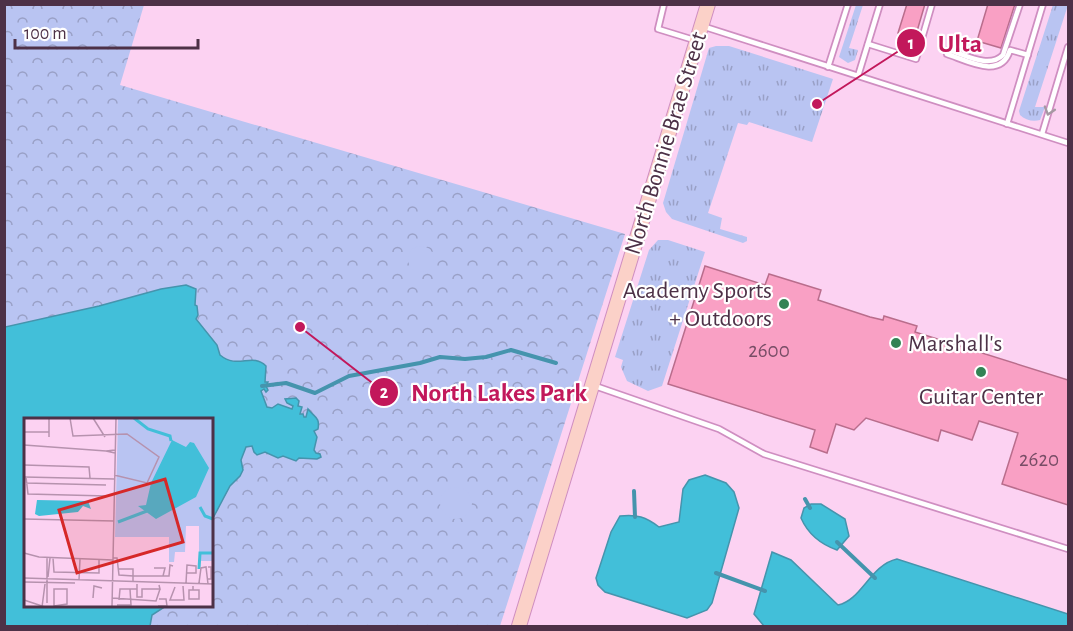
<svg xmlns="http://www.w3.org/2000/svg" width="1073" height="631" font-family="'Alegreya Sans',sans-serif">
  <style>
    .grass { fill: url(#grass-tufts) }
    .park { fill: url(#park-crowns); fill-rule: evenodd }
    .pitch { fill: #b9c4f2 }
    .water { fill: #42bfd9; stroke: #4594ad; stroke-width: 1.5 }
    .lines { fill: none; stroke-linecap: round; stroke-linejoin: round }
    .stream { stroke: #4594ad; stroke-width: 4 }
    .building { fill: #f9a0c4; stroke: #b96d8c; stroke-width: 1.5 }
    .lane-casing { stroke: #cf8ec1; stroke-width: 8 }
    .secondary-casing { stroke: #cf8ec1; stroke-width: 16 }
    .lane { stroke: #fff; stroke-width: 4.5 }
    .secondary { stroke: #fbd1c8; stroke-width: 14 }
    .oneway { stroke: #a698a3 }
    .poi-dot { fill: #338354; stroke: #fff; stroke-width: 2 }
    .labels { text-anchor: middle; stroke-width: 4.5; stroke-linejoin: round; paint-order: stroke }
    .number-label { font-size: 21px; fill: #784d66 }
    .street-label { font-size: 24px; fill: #4d3147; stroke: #fff }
    .poi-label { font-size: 24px; fill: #4d3147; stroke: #fff; text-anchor: end }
    .inset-river { fill: none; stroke: #42bfd9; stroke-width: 3 }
    .inset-road { fill: none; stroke: #b692ae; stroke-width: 1.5 }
    .view { fill: #d62828; fill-opacity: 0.15; stroke: #d62828; stroke-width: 3 }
    .inset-edge { fill: none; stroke: #4d3147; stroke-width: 3 }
    .leader { fill: none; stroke: #c2185b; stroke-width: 2 }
    .callout-dot { fill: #c2185b; stroke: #fff; stroke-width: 2 }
    .mark-label { font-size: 18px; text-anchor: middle; font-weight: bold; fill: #fff }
    .callout-label { font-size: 26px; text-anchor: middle; font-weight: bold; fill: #c2185b; stroke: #fff; stroke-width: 4.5; stroke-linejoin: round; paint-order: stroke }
  </style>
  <defs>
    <pattern id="grass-tufts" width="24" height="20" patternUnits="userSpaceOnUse" patternTransform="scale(1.5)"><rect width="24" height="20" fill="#b9c4f2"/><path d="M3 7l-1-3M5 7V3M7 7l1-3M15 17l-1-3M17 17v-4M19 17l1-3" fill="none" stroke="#99a0c6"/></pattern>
    <pattern id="park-crowns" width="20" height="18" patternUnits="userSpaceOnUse" patternTransform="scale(1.5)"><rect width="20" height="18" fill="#b9c4f2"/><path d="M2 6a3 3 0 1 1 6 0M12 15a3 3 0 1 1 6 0" fill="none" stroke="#99a0c6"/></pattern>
  </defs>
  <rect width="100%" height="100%" fill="#fcd2f2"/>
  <g class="grass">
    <path d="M 856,5 L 863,5 L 849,48 L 858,50 L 855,60 L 848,63 L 839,57 Z"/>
    <path d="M 1053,5 L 1068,5 L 1035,107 L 1045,107 L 1040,120 C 1033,122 1025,120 1020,115 L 1019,111 Z"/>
    <path d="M 716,46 L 729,46 L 833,79 L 812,142 L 749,122 L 747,125 L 738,123 L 708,213 L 722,218 L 720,229 L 747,237 L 747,241 L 743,243 L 672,219 L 666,212 L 663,203 L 709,48 Z"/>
    <path d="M 658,240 L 668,240 L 705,252 L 662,386 L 648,391 L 627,381 L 621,367 L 623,360 L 615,357 L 649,250 Z"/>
  </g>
  <path class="park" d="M 4,5 L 144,5 L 120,85 L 625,234 L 500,626 L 5,626 ZM 26,420 L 212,420 L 212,606 L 26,606 Z"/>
  <g class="pitch">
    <circle cx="421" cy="259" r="13"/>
    <circle cx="456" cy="503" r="16"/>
  </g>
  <g class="water">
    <path d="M 186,285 L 196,289 L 195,305 L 197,306 L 198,315 L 196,319 L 217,345 L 220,355 C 238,370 252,352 266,366 L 265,382 L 268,382 L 266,386 L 268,390 L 266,392 L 264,389 L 261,391 L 267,407 L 272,408 L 278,404 L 292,409 L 293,406 L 287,403 L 285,399 L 296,398 L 299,401 L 298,406 L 302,407 L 300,414 L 303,414 L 304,417 L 306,417 L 308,409 C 315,418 320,417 318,429 L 314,431 L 317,437 L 314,450 L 316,453 L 320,454 L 321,457 L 317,459 L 299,458 L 296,461 L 283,456 L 278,458 L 265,452 L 257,455 L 254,452 L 252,446 L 246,447 L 241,460 L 243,470 L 240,476 L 230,486 L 212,520 L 212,420 L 26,420 L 26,606 L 166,606 L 152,615 L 150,626 L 5,626 L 5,327 L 99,306 L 161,289 Z"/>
    <path d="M 705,475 L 726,483 L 734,492 L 739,508 L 712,603 L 707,610 L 687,618 L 605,592 L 598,585 L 596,578 L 611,532 L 620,516 C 637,514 646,517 659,527 L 679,522 L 683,489 L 689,480 Z"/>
    <path d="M 811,504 L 821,504 L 845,519 L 849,536 L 837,550 C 820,544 808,534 801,518 L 804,508 Z"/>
    <path d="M 772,552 L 791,560 L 838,605 C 862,600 870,565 897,559 L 1068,614 L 1068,626 L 764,626 L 754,614 Z"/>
  </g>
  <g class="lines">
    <g class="stream">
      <path d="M 262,386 L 286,383 L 315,393 L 349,376 L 420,363 L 440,357 L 465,359 L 486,357 L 511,350 L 556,363"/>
      <path d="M 634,491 L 635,517"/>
      <path d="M 805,499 L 810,508"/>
      <path d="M 837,542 L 875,578"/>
      <path d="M 716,573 L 765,591"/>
    </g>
  </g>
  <g class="building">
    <path d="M 907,4 L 925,4 L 915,38 L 898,33 Z"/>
    <path d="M 988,4 L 1015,4 L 1001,48 L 977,41 Z"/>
    <path d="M 705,266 L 765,285 L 769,274 L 821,290 L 818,300 L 870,317 L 883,320 L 884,316 L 917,326 L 915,332 L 1068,380 L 1068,505 L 1002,484 L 1018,433 L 979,421 L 972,440 L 941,430 L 938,441 L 866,418 L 854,430 L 836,424 L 827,453 L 810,447 L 815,430 L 668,384 Z"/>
  </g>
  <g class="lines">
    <defs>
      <g id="lane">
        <path d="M 664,4 L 658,29 L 694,40"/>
        <path d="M 702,26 L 1068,143"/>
        <path d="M 868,44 L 916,59 L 932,4"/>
        <path d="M 949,50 C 966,55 989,69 1003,55 L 1020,4"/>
        <path d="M 947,54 C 968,61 1001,80 1010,50 L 1028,55"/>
        <path d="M 828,67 L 848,4"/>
        <path d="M 858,76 L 880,4"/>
        <path d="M 1007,124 L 1043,4"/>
        <path d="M 1042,134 L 1068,47"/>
        <path d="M 595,386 L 719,429 L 764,454 L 1068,549"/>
      </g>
      <path id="secondary" d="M 519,626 L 708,4"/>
    </defs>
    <use href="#lane" class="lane-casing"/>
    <use href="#secondary" class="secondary-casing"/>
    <use href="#lane" class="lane"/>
    <use href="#secondary" class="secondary"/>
  </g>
  <defs><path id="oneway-chevron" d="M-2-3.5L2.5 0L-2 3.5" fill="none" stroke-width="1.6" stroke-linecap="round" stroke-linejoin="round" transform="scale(1.5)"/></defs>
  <use class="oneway" href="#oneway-chevron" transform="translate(1049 111) rotate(107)"/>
  <g class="poi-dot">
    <circle cx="784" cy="304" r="6"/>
    <circle cx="896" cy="343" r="6"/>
    <circle cx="981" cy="372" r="6"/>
  </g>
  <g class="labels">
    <g class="number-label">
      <text x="769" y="357">2600</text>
      <text x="1039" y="466">2620</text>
    </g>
    <g class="street-label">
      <text transform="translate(665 143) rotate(-73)" y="8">North Bonnie Brae Street</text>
    </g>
    <g class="poi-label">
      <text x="772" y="298">Academy Sports<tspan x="772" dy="28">+ Outdoors</tspan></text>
      <text x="908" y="351" text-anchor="start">Marshall's</text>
      <text x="981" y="404" text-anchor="middle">Guitar Center</text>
    </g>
  </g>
  <g transform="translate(24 418)">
    <rect width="189" height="189" fill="#fcd2f2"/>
    <path d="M 94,0 L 189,0 L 189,143 L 175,143 L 175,108 L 162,108 L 161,134 L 151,134 L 150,144 L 145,144 L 145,119 L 91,119 Z" fill="#b9c4f2"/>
    <path d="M 148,22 L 162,29 L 166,24 L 170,25 L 185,50 L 172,79 L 132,101 L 114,88 L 122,87 L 127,65 ZM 13,82 L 64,83 L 67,91 L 59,88 L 54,94 L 15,98 L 11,96 Z" fill="#42bfd9"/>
    <path class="inset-river" d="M 110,0 L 124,11 L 146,18 L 147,23M 176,89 L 181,98 L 189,101M 94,104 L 123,93M 175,151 L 176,135 L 189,135"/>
    <path class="inset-road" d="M 46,0 L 49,18 L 103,16 L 135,39 L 123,65 L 90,57M 69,0 L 81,19M 0,14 L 25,14M 25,19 L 25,0M 0,27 L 82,33M 91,35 L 82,33 L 91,32M 0,47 L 65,49 L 66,60M 0,59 L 90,61M 2,59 L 4,76 L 83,78M 2,65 L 82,67M 0,101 L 90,103M 0,135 L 15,139 L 89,142M 23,140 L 23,185M 29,140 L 30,154 L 75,155 L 75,141M 89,140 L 93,140 L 95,157 L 109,158 L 109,163M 130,150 L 141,150 L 139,158M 94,151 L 109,151 L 109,158 L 145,158 L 146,147 L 149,148M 24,159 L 26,140M 0,160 L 189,166M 183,161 L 187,161 L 187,149 L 184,149M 55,162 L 56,141M 0,164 L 51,165M 162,165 L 163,147 L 172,148 L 172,155 L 162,155M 175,165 L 177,150 L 182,149 L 184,166M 113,166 L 113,179 L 118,179 L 118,171 L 136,171 L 135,167M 151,169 L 146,182 L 160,182 L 159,168M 169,172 L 165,172 L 165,181 L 175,181 L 175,172 L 169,172 L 169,168M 69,180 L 70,168 L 78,170M 88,180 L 132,183 L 136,171M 0,182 L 21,189M 95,182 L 96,171 L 113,171M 93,187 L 107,187 L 106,171M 134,188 L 143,188 L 142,181 L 135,181M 18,189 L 21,166M 30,189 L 30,171 L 43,171 L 43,186 L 30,188M 88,189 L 92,0"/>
    <path class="view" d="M 141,61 L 159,124 L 53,155 L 35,92 Z"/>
    <rect width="189" height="189" class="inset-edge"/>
  </g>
  <path class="leader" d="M817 104L911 43M300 327L384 392"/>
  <g class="callout-dot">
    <circle cx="817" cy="104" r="6"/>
    <circle cx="300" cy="327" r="6"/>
    <circle cx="911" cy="43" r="15"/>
    <circle cx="384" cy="392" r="15"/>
  </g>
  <g class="mark-label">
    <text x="911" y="49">1</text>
    <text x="384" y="398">2</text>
  </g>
  <g class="callout-label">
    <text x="960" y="52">Ulta</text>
    <text x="499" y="401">North Lakes Park</text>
  </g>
  <rect width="1073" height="631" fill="none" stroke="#4d3147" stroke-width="12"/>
  <path d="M15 39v9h183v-9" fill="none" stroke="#4d3147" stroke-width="3"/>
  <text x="24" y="39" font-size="18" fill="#4d3147" stroke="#ffffff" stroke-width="4.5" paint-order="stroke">100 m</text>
</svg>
